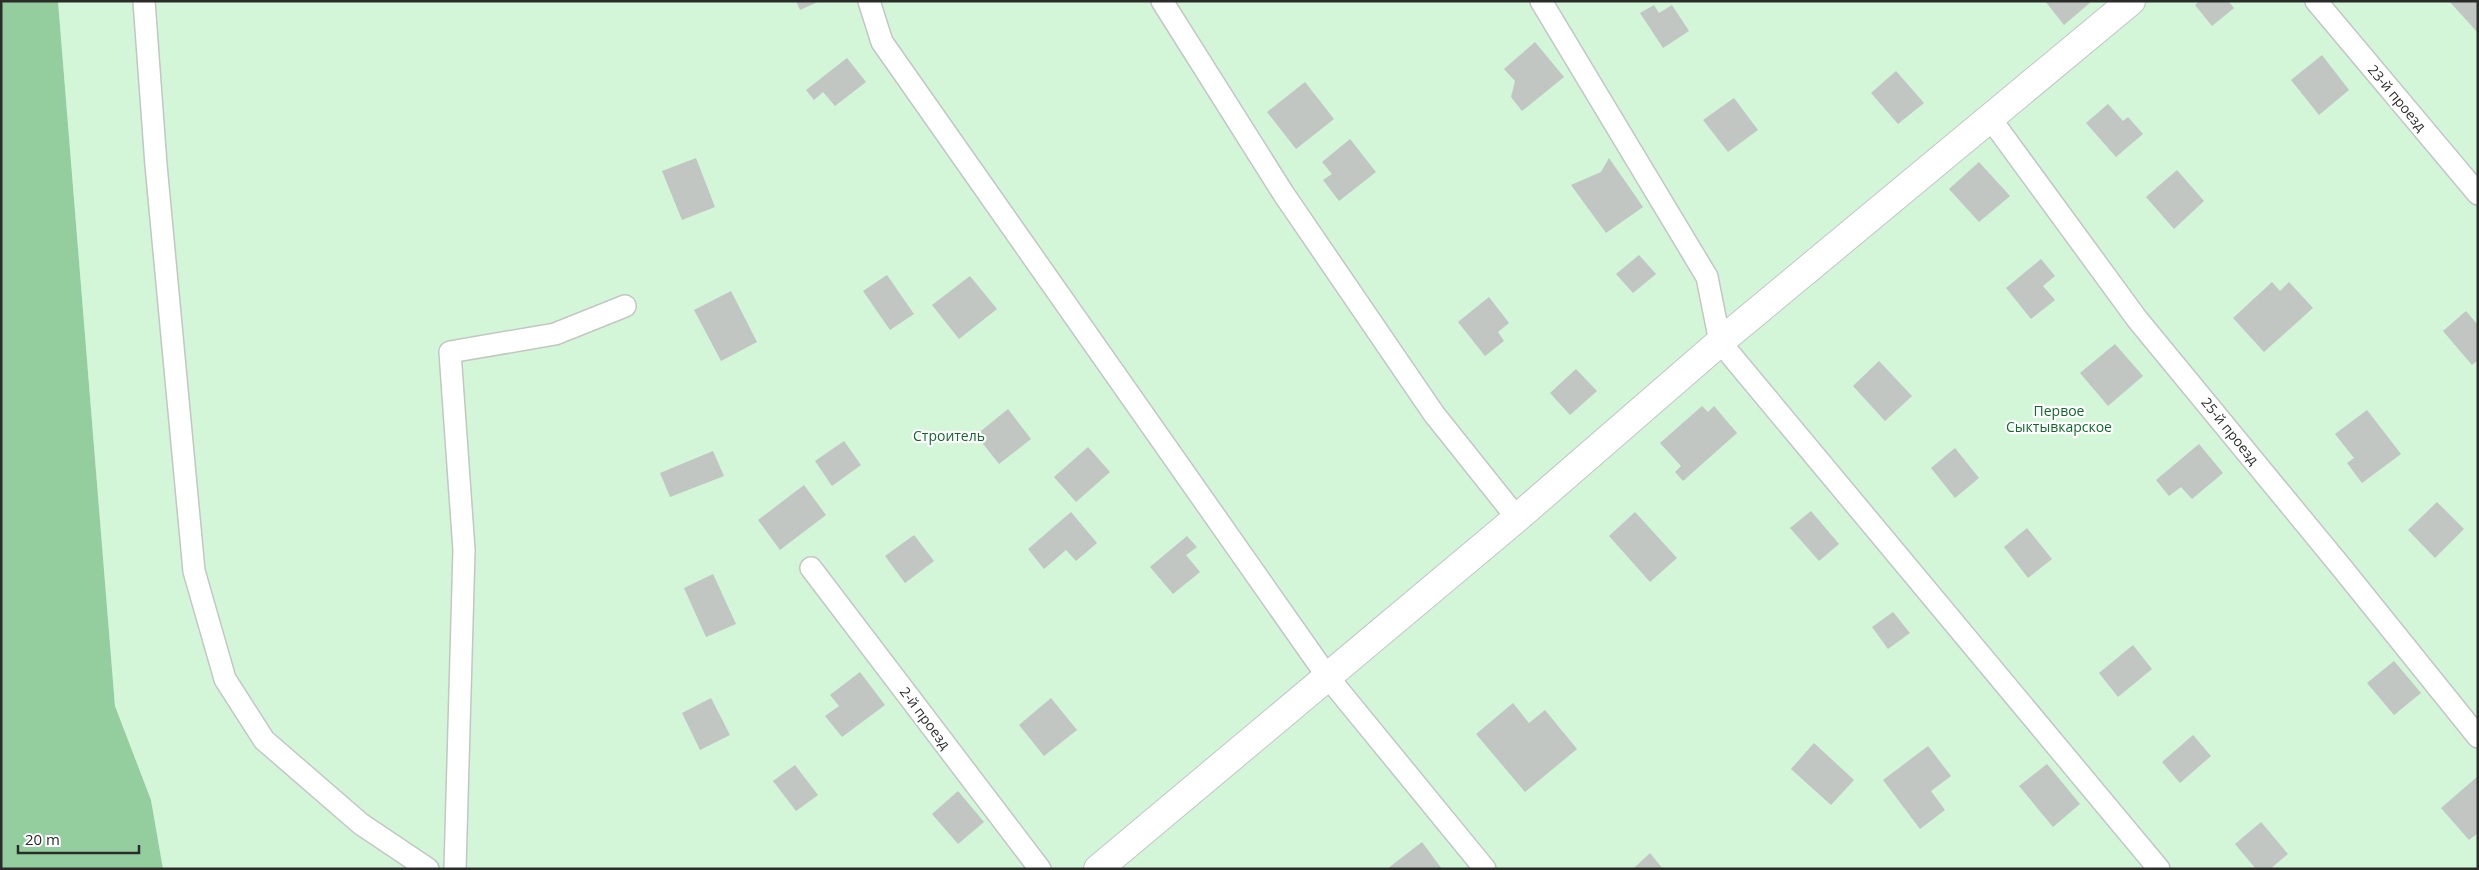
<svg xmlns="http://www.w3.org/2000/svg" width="2479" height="870" font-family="'Open Sans',sans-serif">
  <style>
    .green { fill: #d2f6d7 }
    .forest { fill: #95ce9e }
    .building { fill: #c1c6c2 }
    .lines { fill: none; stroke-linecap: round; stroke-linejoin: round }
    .lane-casing { stroke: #c2c7c3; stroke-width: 24 }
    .street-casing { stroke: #c2c7c3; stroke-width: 30 }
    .lane { stroke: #fff; stroke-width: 21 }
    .street { stroke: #fff; stroke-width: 28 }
    .labels { text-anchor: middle; stroke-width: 4.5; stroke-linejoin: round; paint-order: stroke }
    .street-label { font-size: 14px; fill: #2a2c2a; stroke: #fff }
    .park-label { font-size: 14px; fill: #12682d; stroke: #fff }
  </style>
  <rect width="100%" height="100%" fill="#f8fcf8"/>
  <path class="green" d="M 58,1 L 2478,1 L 2478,869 L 163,869 L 151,800 L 115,706 Z"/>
  <path class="forest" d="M 1,1 L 58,1 L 115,706 L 151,800 L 163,869 L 1,869 Z"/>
  <g class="building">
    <path d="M 796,1 L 820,1 L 800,10 Z"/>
    <path d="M 2045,1 L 2092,1 L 2064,25 Z"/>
    <path d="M 2199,1 L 2228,1 L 2234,8 L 2212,26 L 2195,5 Z"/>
    <path d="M 2449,1 L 2478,1 L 2478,33 Z"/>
    <path d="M 1654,5 L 1659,13 L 1672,5 L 1689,31 L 1663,48 L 1640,13 Z"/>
    <path d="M 1535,42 L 1564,77 L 1522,111 L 1511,97 L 1515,81 L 1504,69 Z"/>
    <path d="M 2322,55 L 2349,90 L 2319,115 L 2291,80 Z"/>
    <path d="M 847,58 L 866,82 L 835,106 L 823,92 L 814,100 L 806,90 Z"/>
    <path d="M 1896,71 L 1924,103 L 1898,124 L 1871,93 Z"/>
    <path d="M 1305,82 L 1334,119 L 1296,149 L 1267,112 Z"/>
    <path d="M 1734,98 L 1758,130 L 1728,152 L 1703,120 Z"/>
    <path d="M 2108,104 L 2123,121 L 2128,117 L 2143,134 L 2116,157 L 2086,123 Z"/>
    <path d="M 1350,139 L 1376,172 L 1339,201 L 1323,180 L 1332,174 L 1322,162 Z"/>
    <path d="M 696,158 L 715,207 L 682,220 L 662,171 Z"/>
    <path d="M 1609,158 L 1643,207 L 1606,233 L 1571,185 L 1601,172 Z"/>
    <path d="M 1979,162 L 2010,196 L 1979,222 L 1949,189 Z"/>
    <path d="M 2177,170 L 2204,201 L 2174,229 L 2146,197 Z"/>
    <path d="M 1639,255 L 1656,274 L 1633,293 L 1616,274 Z"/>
    <path d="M 2041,259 L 2055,276 L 2043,286 L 2055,300 L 2031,319 L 2006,288 Z"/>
    <path d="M 887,275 L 914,314 L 890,330 L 863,291 Z"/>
    <path d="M 970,276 L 997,309 L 959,339 L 932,305 Z"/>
    <path d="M 2272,282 L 2280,291 L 2289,282 L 2313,308 L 2264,352 L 2233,318 Z"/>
    <path d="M 731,291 L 757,342 L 721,361 L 694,310 Z"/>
    <path d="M 1489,297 L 1509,323 L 1498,332 L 1504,341 L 1485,356 L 1458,322 Z"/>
    <path d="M 2466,311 L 2478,325 L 2478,360 L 2472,365 L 2443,331 Z"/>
    <path d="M 2115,344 L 2143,376 L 2108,406 L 2080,373 Z"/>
    <path d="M 1879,361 L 1912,396 L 1885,421 L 1853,386 Z"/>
    <path d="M 1576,369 L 1597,391 L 1570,415 L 1550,393 Z"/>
    <path d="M 1702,406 L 1708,412 L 1714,406 L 1737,433 L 1683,481 L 1675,472 L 1681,466 L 1660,443 Z"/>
    <path d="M 1008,409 L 1031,439 L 999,464 L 976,435 Z"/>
    <path d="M 2367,410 L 2401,454 L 2362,483 L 2347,463 L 2354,458 L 2335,434 Z"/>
    <path d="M 844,441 L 861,465 L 832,486 L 815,461 Z"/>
    <path d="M 2199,444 L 2223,473 L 2192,499 L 2181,487 L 2169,496 L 2156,480 Z"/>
    <path d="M 1088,447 L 1110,472 L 1076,502 L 1054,477 Z"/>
    <path d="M 1955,448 L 1979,478 L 1955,498 L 1931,468 Z"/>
    <path d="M 713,451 L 724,476 L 670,497 L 660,473 Z"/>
    <path d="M 804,485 L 826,515 L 780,550 L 758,520 Z"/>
    <path d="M 2437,502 L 2464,529 L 2435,558 L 2408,530 Z"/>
    <path d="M 1811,511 L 1839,544 L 1819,561 L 1790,528 Z"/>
    <path d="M 1071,512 L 1097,543 L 1076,561 L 1066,550 L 1044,569 L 1028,549 Z"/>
    <path d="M 1635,512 L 1677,558 L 1650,582 L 1609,536 Z"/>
    <path d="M 2027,528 L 2052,559 L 2028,578 L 2004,547 Z"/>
    <path d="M 914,535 L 934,561 L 905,583 L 885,556 Z"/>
    <path d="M 1187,536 L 1197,547 L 1186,555 L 1200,572 L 1173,594 L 1150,567 Z"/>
    <path d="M 713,574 L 736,624 L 706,637 L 684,588 Z"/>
    <path d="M 1893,612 L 1910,633 L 1888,649 L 1872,627 Z"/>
    <path d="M 2133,645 L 2152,669 L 2118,697 L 2099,673 Z"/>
    <path d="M 2394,661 L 2421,693 L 2394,715 L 2367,683 Z"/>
    <path d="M 860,672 L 885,705 L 842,737 L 825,716 L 839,706 L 830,695 Z"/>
    <path d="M 711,698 L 730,735 L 700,750 L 682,713 Z"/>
    <path d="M 1051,698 L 1077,730 L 1044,756 L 1019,725 Z"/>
    <path d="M 1513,703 L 1529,723 L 1545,710 L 1577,749 L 1525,792 L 1476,734 Z"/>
    <path d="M 2193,735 L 2211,756 L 2180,783 L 2162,762 Z"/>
    <path d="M 1814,743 L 1854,780 L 1831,805 L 1791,769 Z"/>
    <path d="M 1928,746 L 1951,776 L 1931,791 L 1945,810 L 1920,829 L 1883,780 Z"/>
    <path d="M 2047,764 L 2080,804 L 2053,827 L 2019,786 Z"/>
    <path d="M 795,765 L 818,795 L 796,811 L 773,781 Z"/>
    <path d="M 2478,776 L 2478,833 L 2469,840 L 2441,808 Z"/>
    <path d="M 958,791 L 984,822 L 958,844 L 932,814 Z"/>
    <path d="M 2261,822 L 2288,854 L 2270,869 L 2256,869 L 2235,844 Z"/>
    <path d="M 1422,842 L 1442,869 L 1387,869 Z"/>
    <path d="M 1650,853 L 1663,869 L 1633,869 Z"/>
  </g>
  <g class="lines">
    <defs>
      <g id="lane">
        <path d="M 144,1 L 156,165 L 194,571 L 225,679 L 264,740 L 361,824 L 428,869"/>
        <path d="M 869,1 L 882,42 L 1327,676 L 1485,869"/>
        <path d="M 1162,1 L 1283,193 L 1434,414 L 1517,518"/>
        <path d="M 1541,1 L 1707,277 L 1720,342 L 2159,869"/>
        <path d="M 2316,1 L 2478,194"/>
        <path d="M 1990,118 L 2137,319 L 2342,568 L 2478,737"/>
        <path d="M 811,568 L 1040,869"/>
        <path d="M 455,869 L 464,550 L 450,352 L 555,334 L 625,306"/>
      </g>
      <path id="street" d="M 1098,869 L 1517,518 L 1720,342 L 2131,1"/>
    </defs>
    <use href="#lane" class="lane-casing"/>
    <use href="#street" class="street-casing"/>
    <use href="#lane" class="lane"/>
    <use href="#street" class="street"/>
  </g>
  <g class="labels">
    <g class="street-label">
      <text transform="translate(2397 98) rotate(50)" y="5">23-й проезд</text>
      <text transform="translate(2230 431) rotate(51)" y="5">25-й проезд</text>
      <text transform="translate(925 718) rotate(53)" y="5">2-й проезд</text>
    </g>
    <g class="park-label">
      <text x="2059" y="416">Первое<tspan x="2059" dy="16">Сыктывкарское</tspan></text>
      <text x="949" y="441">Строитель</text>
    </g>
  </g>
  <rect width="2479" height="870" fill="none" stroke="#2a2c2a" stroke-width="5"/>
  <path d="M18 845v8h121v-8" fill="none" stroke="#2a2c2a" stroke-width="2.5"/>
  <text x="25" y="845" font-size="15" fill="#2a2c2a" stroke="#ffffff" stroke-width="4" paint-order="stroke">20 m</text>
</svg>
